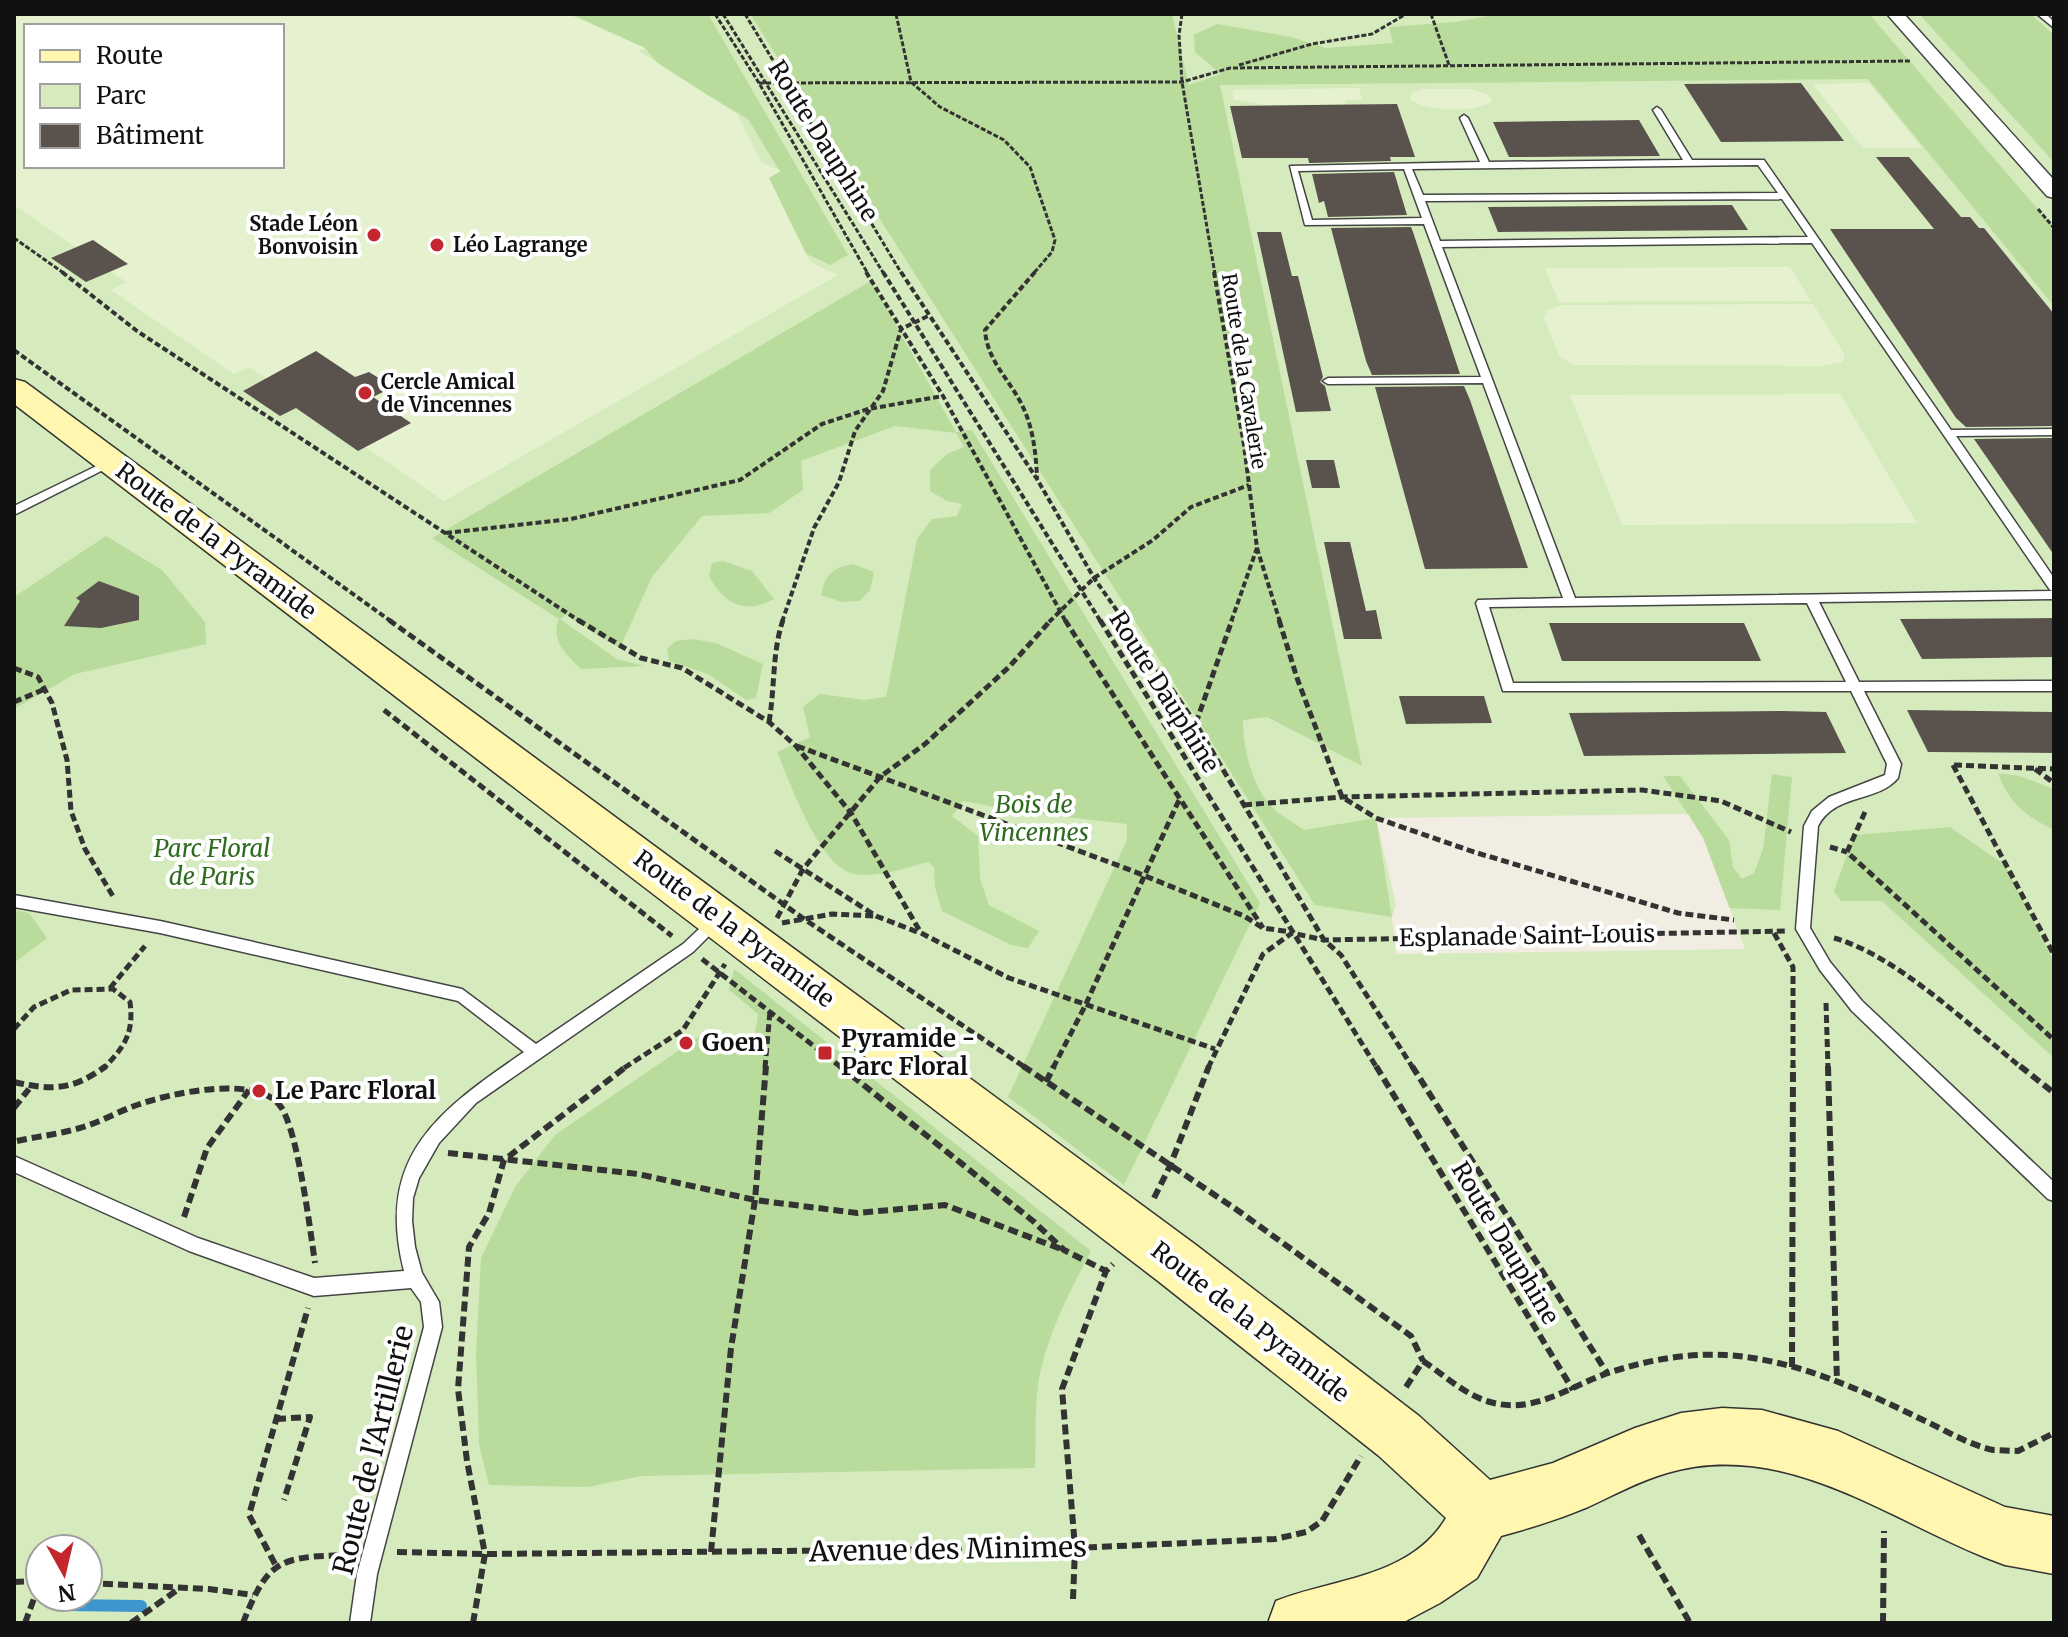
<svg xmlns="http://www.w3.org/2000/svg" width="2068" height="1637" font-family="Merriweather,serif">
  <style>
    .green { fill: #d5ebbd; fill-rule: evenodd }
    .forest { fill: #b9dc9c }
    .pitch { fill: #e6f2cf; fill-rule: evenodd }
    .plaza { fill: #f1ede2 }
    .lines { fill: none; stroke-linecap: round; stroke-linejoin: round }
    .stream { stroke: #3f96cf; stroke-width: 12 }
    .building { fill: #5a524d }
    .lane-casing { stroke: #444; stroke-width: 3 }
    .street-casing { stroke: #444; stroke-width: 3 }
    .secondary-casing { stroke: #333; stroke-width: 3 }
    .path-far3 { stroke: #333; stroke-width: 3; stroke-dasharray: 5 2; stroke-linecap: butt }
    .path-far2 { stroke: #333; stroke-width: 4; stroke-dasharray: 6 3; stroke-linecap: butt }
    .path-far1 { stroke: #333; stroke-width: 5; stroke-dasharray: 8 4; stroke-linecap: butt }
    .path { stroke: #333; stroke-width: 6; stroke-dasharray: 10 5; stroke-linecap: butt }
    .lane { fill: #fff; fill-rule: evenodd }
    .street { fill: #fff; fill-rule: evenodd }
    .secondary { fill: #fff6b0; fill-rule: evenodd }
    .poi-dot { fill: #c4262e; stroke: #fff; stroke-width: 3 }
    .labels { text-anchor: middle; stroke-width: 8; stroke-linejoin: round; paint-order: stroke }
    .far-poi-label { font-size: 20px; font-weight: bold; fill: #111; stroke: #fff; text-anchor: start }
    .far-street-label { font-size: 20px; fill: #111; stroke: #fff }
    .street-label { font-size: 24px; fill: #111; stroke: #fff }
    .park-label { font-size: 24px; font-style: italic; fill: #2f6b1f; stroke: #fff }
    .poi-label { font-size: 24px; font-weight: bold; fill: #111; stroke: #fff; text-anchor: start }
    .near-street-label { font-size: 28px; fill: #111; stroke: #fff }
  </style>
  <rect width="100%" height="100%" fill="#fffdf5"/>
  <path class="green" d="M 14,14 L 2054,14 L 2054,1623 L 14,1623 ZM 26,26 L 282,26 L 282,166 L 26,166 ZM 40,1549 L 88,1549 L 88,1597 L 40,1597 Z"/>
  <g class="forest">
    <path d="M 571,14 L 708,14 L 848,255 L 830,265 L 749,227 L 742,197 L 779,170 L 748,119 L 663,69 L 645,48 Z"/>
    <path d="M 750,14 L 1172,14 L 1189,85 L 1221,74 L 1195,52 L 1194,35 L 1217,24 L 1291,37 L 1326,48 L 1393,43 L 1389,27 L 1455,22 L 1499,14 L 1869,14 L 2054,228 L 2054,306 L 1868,79 L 1220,85 L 1362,766 L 1267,717 L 1243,720 C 1243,747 1251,782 1269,804 C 1277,814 1293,822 1304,830 L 1376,818 L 1392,917 L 1315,905 Z"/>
    <path d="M 1919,14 L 2031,14 L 2054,35 L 2054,162 Z"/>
    <path d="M 871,281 L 956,432 L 972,430 L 1260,903 L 1124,1185 L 1008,1097 L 1127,840 L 1127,824 L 1022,812 L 963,801 L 952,816 L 978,836 L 980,879 L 989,905 L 1039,931 L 1028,948 L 1011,945 L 942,911 L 935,887 L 934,867 L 928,862 C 906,868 878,878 855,874 C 820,869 790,782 777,752 L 810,737 L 803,707 L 820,694 L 864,700 L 886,697 L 917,539 L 932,519 L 957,516 L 962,504 L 947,501 L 930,491 L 930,470 L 947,454 L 964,447 L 956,433 L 895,426 L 801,461 L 803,490 L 769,513 L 702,516 L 652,577 L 620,648 L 566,615 L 560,619 L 617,659 L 645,666 L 581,669 C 566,654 550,640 559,619 L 432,538 Z"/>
    <path d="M 106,536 L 162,570 L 205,622 L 206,644 L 75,674 L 14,709 L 14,597 Z"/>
    <path d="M 723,561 L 752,571 L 774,599 C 745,615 724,604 709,576 L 712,563 Z"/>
    <path d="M 853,564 L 874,572 L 870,590 L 860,601 L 842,602 L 821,595 C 825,574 833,568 853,564 Z"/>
    <path d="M 693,639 L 716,643 L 763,664 L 756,698 L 746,700 L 708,674 L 669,661 L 667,649 L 676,641 Z"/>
    <path d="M 1998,773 L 2019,776 L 2054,789 L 2054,830 C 2026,817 2008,802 1998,773 Z"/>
    <path d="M 1772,774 L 1792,777 L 1780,910 L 1729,908 L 1703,838 L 1663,776 L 1680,776 L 1729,840 L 1733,867 L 1742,879 L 1754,873 L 1763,849 Z"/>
    <path d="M 1950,827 L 2005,865 L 2054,962 L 2054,1058 L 1882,901 L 1841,901 L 1834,891 L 1854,835 Z"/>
    <path d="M 14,910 L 29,913 L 47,938 L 14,963 Z"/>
    <path d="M 734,969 L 1091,1251 C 1068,1295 1042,1344 1037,1394 C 1035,1419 1036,1444 1035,1468 L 641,1476 L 588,1487 L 489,1485 L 479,1444 L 476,1352 L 481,1258 L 515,1187 L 555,1135 L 704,1033 L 741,1052 L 753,1046 L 758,1014 L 729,990 Z"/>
  </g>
  <g class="pitch">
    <path d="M 14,14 L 567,14 L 645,48 L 639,51 L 737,114 L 761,162 L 781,171 L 769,178 L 810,262 L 838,275 L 444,501 L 249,367 L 234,374 L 111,290 L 126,282 L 14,205 ZM 26,26 L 282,26 L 282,166 L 26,166 Z"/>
    <path d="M 1869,83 L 1922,148 L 1863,148 L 1813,84 Z"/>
    <path d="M 1359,88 L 1362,100 L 1345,100 L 1345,104 L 1267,105 L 1234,100 L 1232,90 Z"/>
    <path d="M 1424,89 L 1471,89 L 1489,95 L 1492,101 C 1478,113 1422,112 1409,98 L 1414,92 Z"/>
    <path d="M 1790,267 L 1811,301 L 1559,302 L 1545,268 Z"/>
    <path d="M 1813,304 L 1845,355 L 1842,362 L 1820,366 L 1575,365 L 1559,356 L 1544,317 L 1548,310 L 1562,305 Z"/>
    <path d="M 1840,394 L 1917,523 L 1622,525 L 1570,395 Z"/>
  </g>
  <path class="plaza" d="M 1688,814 L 1703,838 L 1745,949 L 1396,954 L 1392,917 L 1396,905 L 1376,818 Z"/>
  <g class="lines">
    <path class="stream" d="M 65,1605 L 141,1606"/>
  </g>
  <g class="building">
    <path d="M 1801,83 L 1844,141 L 1721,142 L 1684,84 Z"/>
    <path d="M 1397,104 L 1415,157 L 1390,157 L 1391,161 L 1309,163 L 1308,158 L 1242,158 L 1230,106 Z"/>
    <path d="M 1639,120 L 1660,156 L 1509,157 L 1493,122 Z"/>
    <path d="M 1876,157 L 1909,157 L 1961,217 L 1970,217 L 1979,228 L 1984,228 L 2054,314 L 2054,426 L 1966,427 L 1956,418 L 1830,229 L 1934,229 Z"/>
    <path d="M 1394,172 L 1407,215 L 1328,217 L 1324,201 L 1319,203 L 1312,174 Z"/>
    <path d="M 1732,205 L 1748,230 L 1498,232 L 1488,207 Z"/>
    <path d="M 1411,227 L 1413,232 L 1460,374 L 1372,375 L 1366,361 L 1331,228 Z"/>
    <path d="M 1257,232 L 1281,232 L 1292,276 L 1298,276 L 1323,377 L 1320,382 L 1325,386 L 1331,411 L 1296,412 Z"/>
    <path d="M 93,240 L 128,264 L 86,282 L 51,258 Z"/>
    <path d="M 316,351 L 355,377 L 369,372 L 393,387 L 373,397 L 411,423 L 358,451 L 296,408 L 280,416 L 243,391 Z"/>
    <path d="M 1464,386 L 1470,400 L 1528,568 L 1425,569 L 1375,387 Z"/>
    <path d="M 2054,438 L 2054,555 L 1974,439 Z"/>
    <path d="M 1306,460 L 1334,460 L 1340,488 L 1312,488 Z"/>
    <path d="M 1324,542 L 1350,542 L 1366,611 L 1376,610 L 1382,639 L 1344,639 Z"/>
    <path d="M 99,581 L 139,596 L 139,620 L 101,628 L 64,626 L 80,601 L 76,598 Z"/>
    <path d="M 2054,618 L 2054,657 L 1922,659 L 1900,619 Z"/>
    <path d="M 1549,623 L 1744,623 L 1761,661 L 1562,661 Z"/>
    <path d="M 1399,696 L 1484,696 L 1492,723 L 1406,724 Z"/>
    <path d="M 1907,710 L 2054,712 L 2054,753 L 1928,752 Z"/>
    <path d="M 1782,711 L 1826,712 L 1846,753 L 1584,756 L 1569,713 Z"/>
  </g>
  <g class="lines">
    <defs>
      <g id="lane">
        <path d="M 2037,14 L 2046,14 L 2054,22 L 2054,28 Z"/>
        <path d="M 1657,107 L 1661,110 L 1692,160 L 1764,160 L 1951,430 L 2054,429 L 2054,435 L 1956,436 L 2054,578 L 2054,599 L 1819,602 L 1859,682 L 2054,681 L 2054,691 L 1864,691 L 1901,764 L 1898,778 C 1877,803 1835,793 1818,826 L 1810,928 L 1830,962 L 1862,1001 L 2054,1182 L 2054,1201 L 2048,1199 L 1852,1011 L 1820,970 L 1796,929 L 1804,826 L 1812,811 L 1829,797 L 1885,775 L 1887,764 L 1851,691 L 1503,691 L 1476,603 L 1478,600 L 1563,598 L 1483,383 L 1328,384 L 1323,381 L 1328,378 L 1481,377 L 1424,224 L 1305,225 L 1290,166 L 1480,162 L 1460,118 L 1464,115 L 1468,118 L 1489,162 L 1683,160 L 1653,110 ZM 1758,165 L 1778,193 L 1423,195 L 1412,169 ZM 1404,169 L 1422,218 L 1312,220 L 1298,171 ZM 1782,199 L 1808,237 L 1440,241 L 1425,201 ZM 1812,243 L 2050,590 L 2053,591 L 1575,598 L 1442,247 ZM 1807,603 L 1846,682 L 1513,683 L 1489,607 Z"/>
        <path d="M 111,459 L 115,460 L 115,464 L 14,515 L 14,506 Z"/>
        <path d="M 14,895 L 160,921 L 462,989 L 536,1044 L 683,944 L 713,916 L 718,914 L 723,916 L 725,920 L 693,952 L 476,1103 L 439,1143 L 419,1178 L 413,1198 L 412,1221 L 415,1247 L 422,1273 L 439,1302 L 442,1327 L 377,1574 L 370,1623 L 350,1623 L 357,1574 L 424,1327 L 421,1302 L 411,1288 L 314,1296 L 189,1251 L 14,1172 L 14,1156 L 198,1238 L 314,1278 L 404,1271 C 375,1156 438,1111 524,1052 L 458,1001 L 160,933 L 14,907 Z"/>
      </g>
      <path id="street" d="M 1887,14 L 1904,14 L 2054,180 L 2054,198 L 2047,196 Z"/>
      <path id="secondary" d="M 14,379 L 25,382 L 1196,1245 L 1419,1416 L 1490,1480 L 1553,1463 L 1635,1428 L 1681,1413 L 1722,1408 L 1762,1410 L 1838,1431 L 2005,1507 L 2054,1516 L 2054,1574 L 2005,1565 L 1984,1557 C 1883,1516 1782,1439 1667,1473 C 1639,1481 1614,1495 1588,1507 C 1559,1519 1531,1528 1501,1536 L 1477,1578 L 1440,1603 L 1402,1623 L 1268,1623 L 1276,1601 C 1334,1578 1410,1578 1446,1518 L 1379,1456 L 1158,1281 L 14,404 Z"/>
    </defs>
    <use href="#lane" class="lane-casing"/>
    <use href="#street" class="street-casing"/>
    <use href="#secondary" class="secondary-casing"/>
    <g class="path-far3">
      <path d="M 715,14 L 759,83 L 868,274"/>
      <path d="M 723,14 L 884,274"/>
      <path d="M 745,14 L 902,274"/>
      <path d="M 896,14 L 911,82 L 940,107 L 1004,140 L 1030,167 L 1055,240 L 1052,252 L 1033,274"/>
      <path d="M 1182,14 L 1179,35 L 1182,82 L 1215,274"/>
      <path d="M 1431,14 L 1449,65"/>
      <path d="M 1239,65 L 1312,44 L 1372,34 L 1406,14"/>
      <path d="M 759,83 L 1182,82 L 1230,68 L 1910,61"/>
      <path d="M 2038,209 L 2054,228"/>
      <path d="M 14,238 L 65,274"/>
    </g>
    <g class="path-far2">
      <path d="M 62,272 L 137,331 L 581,622"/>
      <path d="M 866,272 L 943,396 L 1066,622"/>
      <path d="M 883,272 L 1101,622"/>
      <path d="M 901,272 L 1037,479 L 1094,578 L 1125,622"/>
      <path d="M 1035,272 L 985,330 C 987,360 1008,378 1021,403 C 1033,426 1036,453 1037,478"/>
      <path d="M 1214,272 L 1244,445 L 1257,548 L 1231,622"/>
      <path d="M 14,350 L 392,622"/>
      <path d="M 446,533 L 571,519 L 740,480 L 822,424 L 868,409 L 943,396"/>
      <path d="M 1257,548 L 1280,622"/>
      <path d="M 782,622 L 814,528 L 839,482 L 855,431 L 883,391 L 901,329 L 928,316"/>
      <path d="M 1049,622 L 1094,578 L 1153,540 L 1191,507 L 1249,485"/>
    </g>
    <g class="path-far1">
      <path d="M 389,620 L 804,919 L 1026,1068"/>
      <path d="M 578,620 L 641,658 L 682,668 L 769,722 L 796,746 L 851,813 L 921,933 L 1009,978 L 1215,1049"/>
      <path d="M 1065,620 L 1263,928"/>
      <path d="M 1100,620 L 1377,1068"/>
      <path d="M 1123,620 L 1196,724 L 1324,940 L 1341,955 L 1413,1068"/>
      <path d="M 1279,620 L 1297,678 L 1342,797 L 1376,818 L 1474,852 L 1678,913 L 1734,920"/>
      <path d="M 14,668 L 38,677 L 52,703 L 67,760 L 71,811 L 85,849 L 114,898"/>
      <path d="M 14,702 L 45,689"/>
      <path d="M 384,710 L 672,936"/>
      <path d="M 769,722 C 775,688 772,652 783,620"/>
      <path d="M 1196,723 L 1232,620"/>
      <path d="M 797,746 L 1133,871 L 1244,916 L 1263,928 L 1291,932"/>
      <path d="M 1953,765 L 2054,955"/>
      <path d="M 1954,765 L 2054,769"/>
      <path d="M 2035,769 L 2054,783"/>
      <path d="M 1244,805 L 1342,797 L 1642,790 L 1721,801 L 1791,832"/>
      <path d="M 1865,812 L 1847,852 L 2054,1040"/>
      <path d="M 1830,847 L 1847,852"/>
      <path d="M 775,851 L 876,916 L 920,933"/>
      <path d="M 777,918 L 803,869 L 880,777 L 925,744 L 1009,667 L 1051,620"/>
      <path d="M 782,923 L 832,914 L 875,916"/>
      <path d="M 1774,933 L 1793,967 L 1793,1068"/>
      <path d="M 1834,938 C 1896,955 1971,1027 2022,1068"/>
      <path d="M 702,959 L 842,1068"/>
      <path d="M 110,988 L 145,946"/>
      <path d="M 1826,1003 L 1828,1068"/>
      <path d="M 14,1029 L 34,1007 L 71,990 L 113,989 L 130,1002 C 134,1033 125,1046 104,1068"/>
      <path d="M 624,1068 L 683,1030 L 725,964"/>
      <path d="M 765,1068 L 770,1011"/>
      <path d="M 1053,1068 L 1085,1006 L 1179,800"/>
      <path d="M 1208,1068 L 1263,954 L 1292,933 L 1324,940 L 1786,931"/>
    </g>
    <g class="path">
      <path d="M 840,1066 L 1033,1221 L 1064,1250 L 1106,1271"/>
      <path d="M 1023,1066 L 1240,1212 L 1411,1336 L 1423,1361"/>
      <path d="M 1376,1066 L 1573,1390"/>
      <path d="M 1412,1066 L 1607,1373"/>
      <path d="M 1828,1066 L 1837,1382"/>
      <path d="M 2020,1066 L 2054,1093"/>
      <path d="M 14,1082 C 53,1091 73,1090 106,1066"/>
      <path d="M 1046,1082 L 1054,1066"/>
      <path d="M 14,1108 L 29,1089"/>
      <path d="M 17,1141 C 39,1136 62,1134 83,1127 C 103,1121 121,1110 140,1104 C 171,1093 259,1074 281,1107 C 298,1132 310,1229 315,1263"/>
      <path d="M 448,1153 L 638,1174 L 755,1200 L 857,1213 L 945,1205 L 1061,1249"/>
      <path d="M 1154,1198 L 1170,1166 L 1209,1066"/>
      <path d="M 184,1217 L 207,1148 L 249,1090"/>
      <path d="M 1423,1361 C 1444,1375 1465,1395 1490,1402 C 1535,1415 1571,1385 1611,1372 C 1648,1360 1687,1353 1725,1355 C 1794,1359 1859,1389 1921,1419 C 1945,1430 1967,1444 1993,1450 L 2018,1451 L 2054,1433"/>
      <path d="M 1792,1367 L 1793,1066"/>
      <path d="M 1406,1387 L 1423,1361"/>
      <path d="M 276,1419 L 310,1417 L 284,1500"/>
      <path d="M 1639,1535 L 1690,1623"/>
      <path d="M 397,1552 L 485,1554 L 1075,1548 L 1275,1539 L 1306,1532 L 1322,1521 L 1361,1456"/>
      <path d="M 711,1552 L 731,1348 L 755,1200 L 766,1066"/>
      <path d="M 275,1564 L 249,1515 L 308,1308"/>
      <path d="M 14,1582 L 40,1581"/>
      <path d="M 88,1583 L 209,1589 L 253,1595"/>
      <path d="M 1073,1599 L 1075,1548 L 1062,1389 L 1106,1271 L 1113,1264"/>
      <path d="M 25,1623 L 40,1582"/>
      <path d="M 131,1623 L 180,1588"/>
      <path d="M 243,1623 C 268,1559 280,1557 347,1555"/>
      <path d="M 473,1623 L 485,1554 L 467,1461 L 458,1389 L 469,1247 L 489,1213 L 504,1160 L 627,1066"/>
      <path d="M 1883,1623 L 1884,1531"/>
    </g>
    <use href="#lane" class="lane"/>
    <use href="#street" class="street"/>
    <use href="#secondary" class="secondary"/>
  </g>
  <g class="poi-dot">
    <circle cx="374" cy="235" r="8"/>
    <circle cx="437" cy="245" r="8"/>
    <circle cx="365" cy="393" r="8"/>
    <circle cx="686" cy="1043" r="8"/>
    <rect x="817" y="1045" width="16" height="16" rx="4"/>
    <circle cx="259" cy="1091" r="8"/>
  </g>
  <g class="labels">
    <g class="far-poi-label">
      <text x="358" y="231" text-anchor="end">Stade Léon<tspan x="358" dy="23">Bonvoisin</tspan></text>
      <text x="453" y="252">Léo Lagrange</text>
      <text x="381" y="389">Cercle Amical<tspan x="381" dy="23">de Vincennes</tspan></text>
    </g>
    <g class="far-street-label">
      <text transform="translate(1244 371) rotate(81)" y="7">Route de la Cavalerie</text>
    </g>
    <g class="street-label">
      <text transform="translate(823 141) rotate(58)" y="8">Route Dauphine</text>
      <text transform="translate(216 541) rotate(37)" y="8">Route de la Pyramide</text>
      <text transform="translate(1164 692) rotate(58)" y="8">Route Dauphine</text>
      <text transform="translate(734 929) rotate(37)" y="8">Route de la Pyramide</text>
      <text transform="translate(1527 936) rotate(-1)" y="8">Esplanade Saint-Louis</text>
      <text transform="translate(1505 1243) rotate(59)" y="8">Route Dauphine</text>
      <text transform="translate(1250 1322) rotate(38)" y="8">Route de la Pyramide</text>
    </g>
    <g class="park-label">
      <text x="1034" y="813">Bois de<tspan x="1034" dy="28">Vincennes</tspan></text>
      <text x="212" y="857">Parc Floral<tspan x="212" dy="28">de Paris</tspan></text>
    </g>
    <g class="poi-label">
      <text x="841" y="1047">Pyramide -<tspan x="841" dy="28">Parc Floral</tspan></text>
      <text x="702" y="1051">Goen</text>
      <text x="275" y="1099">Le Parc Floral</text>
    </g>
    <g class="near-street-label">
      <text transform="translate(373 1450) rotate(-76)" y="10">Route de l'Artillerie</text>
      <text transform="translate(948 1549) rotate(-1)" y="10">Avenue des Minimes</text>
    </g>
  </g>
  <rect width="2068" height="1637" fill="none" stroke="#111111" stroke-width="32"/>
  <rect x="24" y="24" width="260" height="144" fill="#ffffff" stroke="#a0a0a0" stroke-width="2"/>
  <rect x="40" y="50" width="40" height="12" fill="#fff6b0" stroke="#a0a0a0" stroke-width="2"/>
  <text x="96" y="64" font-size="24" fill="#111111">Route</text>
  <rect x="40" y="84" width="40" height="24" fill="#d5ebbd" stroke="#a0a0a0" stroke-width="2"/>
  <text x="96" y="104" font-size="24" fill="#111111">Parc</text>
  <rect x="40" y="124" width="40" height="24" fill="#5a524d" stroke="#a0a0a0" stroke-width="2"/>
  <text x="96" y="144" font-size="24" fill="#111111">Bâtiment</text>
  <g transform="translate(64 1573) rotate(172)"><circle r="38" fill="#ffffff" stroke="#a0a0a0" stroke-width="2"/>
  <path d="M0-6L14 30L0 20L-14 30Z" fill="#c4262e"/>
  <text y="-12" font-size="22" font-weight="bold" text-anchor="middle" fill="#111111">N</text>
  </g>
</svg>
